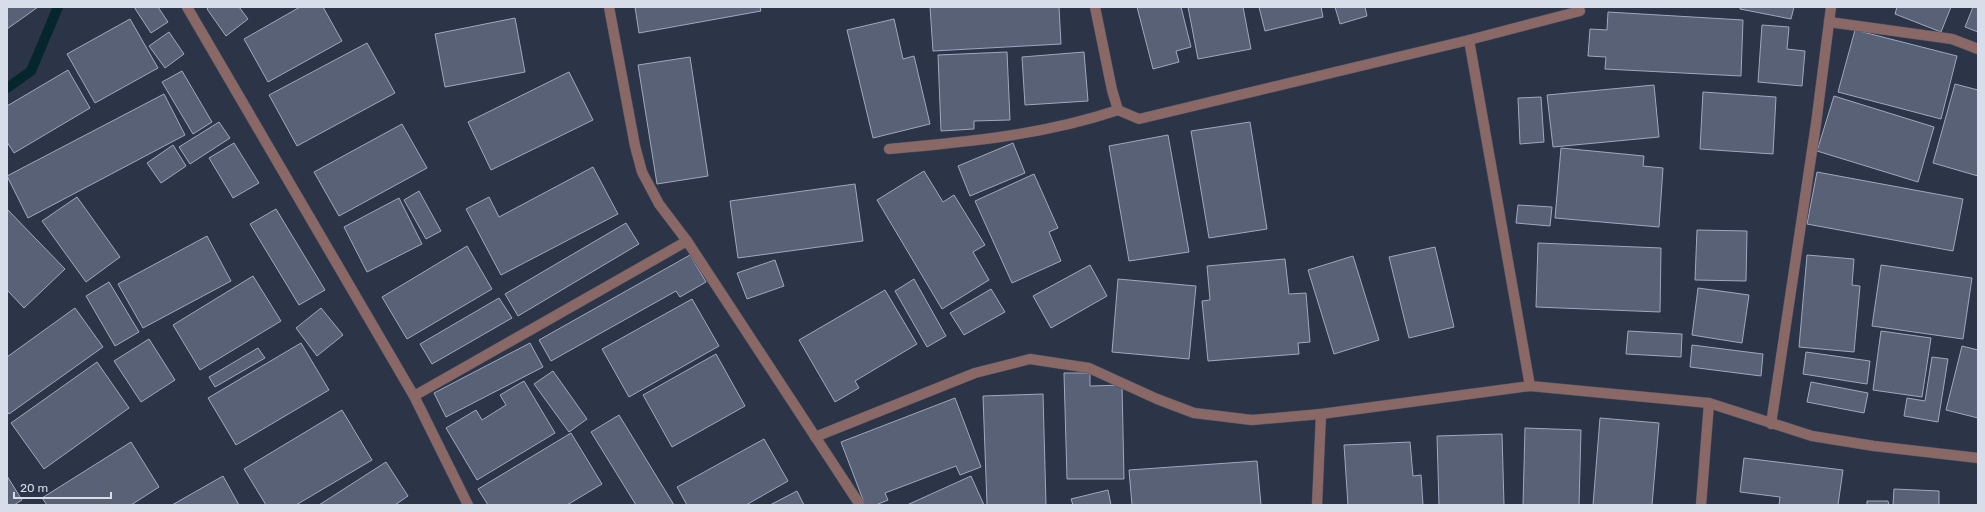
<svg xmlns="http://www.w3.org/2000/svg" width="1985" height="512" font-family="Rubik,sans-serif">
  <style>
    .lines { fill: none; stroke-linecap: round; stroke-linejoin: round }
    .stream { stroke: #05262c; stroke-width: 10 }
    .building { fill: #586176; stroke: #9ea8c0 }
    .minor-casing { stroke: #4b5265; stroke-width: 11 }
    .minor { stroke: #896866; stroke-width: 10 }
  </style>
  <rect width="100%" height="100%" fill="#2c3448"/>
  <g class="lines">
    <path class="stream" d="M 7,88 L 31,71 L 58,7"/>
  </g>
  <g class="building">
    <path d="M 7,7 L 38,7 L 7,29 Z"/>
    <path d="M 134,7 L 158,7 L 168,22 L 151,33 Z"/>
    <path d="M 209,7 L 239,7 L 248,19 L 226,36 L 207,9 Z"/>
    <path d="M 300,7 L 323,7 L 342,41 L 268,82 L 244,39 Z"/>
    <path d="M 635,7 L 760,7 L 761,11 L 639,33 Z"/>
    <path d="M 930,7 L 1059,7 L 1061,44 L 933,51 Z"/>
    <path d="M 1137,7 L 1181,7 L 1191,47 L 1176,51 L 1179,62 L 1153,69 Z"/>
    <path d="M 1188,7 L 1243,7 L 1251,49 L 1198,59 Z"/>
    <path d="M 1259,7 L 1321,7 L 1323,17 L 1265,31 Z"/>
    <path d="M 1335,7 L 1365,7 L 1367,16 L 1340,24 Z"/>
    <path d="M 1740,7 L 1794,7 L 1791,19 L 1740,9 Z"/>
    <path d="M 1897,7 L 1951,7 L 1941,32 L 1895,14 Z"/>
    <path d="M 1973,7 L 1978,7 L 1978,32 L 1965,27 Z"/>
    <path d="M 1608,12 L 1743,20 L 1741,76 L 1605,69 L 1606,57 L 1588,56 L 1590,29 L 1607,30 Z"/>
    <path d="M 515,18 L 525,72 L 445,87 L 435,34 Z"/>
    <path d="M 130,19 L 158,68 L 95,103 L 67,54 Z"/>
    <path d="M 894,19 L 903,59 L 914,56 L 930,124 L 873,138 L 847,30 Z"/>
    <path d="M 1762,25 L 1789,27 L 1787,49 L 1805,51 L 1802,86 L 1758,82 Z"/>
    <path d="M 1855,30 L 1957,56 L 1941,119 L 1838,92 Z"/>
    <path d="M 169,32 L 184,54 L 165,68 L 149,46 Z"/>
    <path d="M 367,43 L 395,93 L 297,146 L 269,95 Z"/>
    <path d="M 1007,52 L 1010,120 L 974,121 L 974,129 L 941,131 L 938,55 Z"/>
    <path d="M 1084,52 L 1088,101 L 1025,105 L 1022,57 Z"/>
    <path d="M 690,57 L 708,176 L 657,184 L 638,65 Z"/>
    <path d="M 68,70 L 90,108 L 14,153 L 7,142 L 7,106 Z"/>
    <path d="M 182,71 L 212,122 L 193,134 L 162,82 Z"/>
    <path d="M 569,72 L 593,120 L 491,170 L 468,122 Z"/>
    <path d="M 1955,84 L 1978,90 L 1978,176 L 1933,163 Z"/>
    <path d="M 1654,85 L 1659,137 L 1553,147 L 1547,95 Z"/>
    <path d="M 1703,92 L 1776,97 L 1773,154 L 1700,149 Z"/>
    <path d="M 164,94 L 185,135 L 28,218 L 7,176 Z"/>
    <path d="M 1834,96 L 1934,127 L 1918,182 L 1817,151 Z"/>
    <path d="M 1541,97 L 1544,142 L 1520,144 L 1518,98 Z"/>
    <path d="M 219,122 L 230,138 L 190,164 L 179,147 Z"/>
    <path d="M 1250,122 L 1267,229 L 1209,238 L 1191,131 Z"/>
    <path d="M 402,124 L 427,168 L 339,216 L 314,172 Z"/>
    <path d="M 1168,135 L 1189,252 L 1129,261 L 1109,146 Z"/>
    <path d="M 234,143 L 259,183 L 233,198 L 209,158 Z"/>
    <path d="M 1013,143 L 1025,173 L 970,196 L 958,166 Z"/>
    <path d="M 173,145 L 186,166 L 161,183 L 147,163 Z"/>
    <path d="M 1561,148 L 1644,156 L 1643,166 L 1663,168 L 1659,227 L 1555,218 Z"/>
    <path d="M 593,167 L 618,214 L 501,275 L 466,209 L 489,197 L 499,217 Z"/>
    <path d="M 924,171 L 943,202 L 954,195 L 985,245 L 973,252 L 989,280 L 942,309 L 877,200 Z"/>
    <path d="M 1817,172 L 1963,199 L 1953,251 L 1807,224 Z"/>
    <path d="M 1034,174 L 1058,228 L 1049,232 L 1061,261 L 1012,283 L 975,201 Z"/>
    <path d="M 855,184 L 863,241 L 738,258 L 730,201 Z"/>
    <path d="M 419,191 L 441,231 L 426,239 L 404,200 Z"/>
    <path d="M 77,197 L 120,257 L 86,282 L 42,221 Z"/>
    <path d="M 399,198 L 422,244 L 367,272 L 344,227 Z"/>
    <path d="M 1518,205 L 1552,207 L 1550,226 L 1516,223 Z"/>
    <path d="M 7,209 L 65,269 L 24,308 L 7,290 Z"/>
    <path d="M 276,209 L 325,290 L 299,305 L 250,224 Z"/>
    <path d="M 626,223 L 639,244 L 518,316 L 505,294 Z"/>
    <path d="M 1697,230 L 1747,231 L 1746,281 L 1695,280 Z"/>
    <path d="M 207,236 L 231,281 L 143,328 L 118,284 Z"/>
    <path d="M 1538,243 L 1661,248 L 1660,312 L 1536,307 Z"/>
    <path d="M 467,246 L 492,289 L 407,339 L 382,297 Z"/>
    <path d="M 1435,247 L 1454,327 L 1409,338 L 1389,257 Z"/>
    <path d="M 690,255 L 706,282 L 680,297 L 676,291 L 551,361 L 539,340 Z"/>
    <path d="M 1807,255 L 1854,259 L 1852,285 L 1860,286 L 1854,352 L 1799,347 Z"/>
    <path d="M 1353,256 L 1379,340 L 1334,354 L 1308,270 Z"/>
    <path d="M 1285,259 L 1289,294 L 1306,293 L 1310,342 L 1298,343 L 1299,354 L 1208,361 L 1202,301 L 1210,300 L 1207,266 Z"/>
    <path d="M 775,260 L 784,286 L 747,299 L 737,273 Z"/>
    <path d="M 1090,265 L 1107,296 L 1051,328 L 1033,296 Z"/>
    <path d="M 1881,265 L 1972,278 L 1963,339 L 1872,326 Z"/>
    <path d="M 253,276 L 281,321 L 200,370 L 173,325 Z"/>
    <path d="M 914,279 L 946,336 L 927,347 L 895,291 Z"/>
    <path d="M 1118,279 L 1196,286 L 1189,359 L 1112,352 Z"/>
    <path d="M 109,282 L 139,332 L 115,346 L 86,296 Z"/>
    <path d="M 1698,288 L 1749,295 L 1742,343 L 1692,335 Z"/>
    <path d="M 991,289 L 1005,312 L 964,335 L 950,313 Z"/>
    <path d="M 885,290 L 917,344 L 855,381 L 859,388 L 835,402 L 799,340 Z"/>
    <path d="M 499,298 L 512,318 L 432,364 L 420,344 Z"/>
    <path d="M 692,299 L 719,346 L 629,397 L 602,349 Z"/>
    <path d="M 75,308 L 103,347 L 9,414 L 7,411 L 7,357 Z"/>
    <path d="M 321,308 L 343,335 L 317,356 L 296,328 Z"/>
    <path d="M 1628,331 L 1682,334 L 1681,357 L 1626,354 Z"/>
    <path d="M 1881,331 L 1931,338 L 1922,397 L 1873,390 Z"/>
    <path d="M 149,339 L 175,380 L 141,402 L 114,361 Z"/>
    <path d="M 301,343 L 329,390 L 236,445 L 208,398 Z"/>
    <path d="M 530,343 L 543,367 L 446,417 L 434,393 Z"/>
    <path d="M 1692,345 L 1763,354 L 1761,376 L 1690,367 Z"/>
    <path d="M 1962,346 L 1978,350 L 1978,418 L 1946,410 Z"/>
    <path d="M 258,348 L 265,358 L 215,387 L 209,377 Z"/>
    <path d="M 1806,352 L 1870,361 L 1867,384 L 1803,374 Z"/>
    <path d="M 716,354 L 745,406 L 672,447 L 643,395 Z"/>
    <path d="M 1932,357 L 1948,359 L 1938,422 L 1904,416 L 1907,398 L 1925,401 Z"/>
    <path d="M 97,362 L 129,408 L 44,469 L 11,423 Z"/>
    <path d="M 553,371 L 587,419 L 569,432 L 534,384 Z"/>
    <path d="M 1064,373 L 1090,373 L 1090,386 L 1122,385 L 1124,479 L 1067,479 Z"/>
    <path d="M 524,381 L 555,433 L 477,480 L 446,428 L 476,410 L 482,420 L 506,405 L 500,395 Z"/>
    <path d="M 1811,382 L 1868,393 L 1864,413 L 1807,402 Z"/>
    <path d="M 1043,394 L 1046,505 L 987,505 L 983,396 Z"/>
    <path d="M 955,398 L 981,467 L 960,475 L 956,466 L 885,493 L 888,500 L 876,505 L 865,505 L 841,442 Z"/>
    <path d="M 342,410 L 372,460 L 296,505 L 266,505 L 244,469 Z"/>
    <path d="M 619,415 L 674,505 L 636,505 L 591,432 Z"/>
    <path d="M 1600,418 L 1659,423 L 1652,505 L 1593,505 Z"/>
    <path d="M 1525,428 L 1581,430 L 1579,505 L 1523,505 Z"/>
    <path d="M 571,433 L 602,484 L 567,505 L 488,505 L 478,489 Z"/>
    <path d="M 1502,434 L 1504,505 L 1439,505 L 1437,436 Z"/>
    <path d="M 764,439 L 788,481 L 746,505 L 687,505 L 677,487 Z"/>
    <path d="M 131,442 L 159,487 L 131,505 L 47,505 L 42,498 Z"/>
    <path d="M 1410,442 L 1413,476 L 1421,475 L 1423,505 L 1348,505 L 1344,445 Z"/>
    <path d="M 1744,458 L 1843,470 L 1838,505 L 1779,505 L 1780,497 L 1740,492 Z"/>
    <path d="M 1257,461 L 1261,505 L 1132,505 L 1129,470 Z"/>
    <path d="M 386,462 L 408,496 L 395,505 L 319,505 Z"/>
    <path d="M 7,476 L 22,500 L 14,505 L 7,505 Z"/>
    <path d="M 223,476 L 239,505 L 172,505 Z"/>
    <path d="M 971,476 L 984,505 L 907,505 Z"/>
    <path d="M 1894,489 L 1939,491 L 1939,505 L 1893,505 Z"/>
    <path d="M 1108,490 L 1111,505 L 1073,505 L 1071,499 Z"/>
    <path d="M 797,491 L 804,505 L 770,505 Z"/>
    <path d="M 1867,501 L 1888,501 L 1889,505 L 1867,505 Z"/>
  </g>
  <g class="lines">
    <defs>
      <g id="minor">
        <path d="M 187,7 L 414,396 L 468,505"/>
        <path d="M 609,7 L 635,146 L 642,172 L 659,204 L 687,241 L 860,505"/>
        <path d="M 1095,7 L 1112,90 L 1118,110"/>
        <path d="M 1829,22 L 1952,39 L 1978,49"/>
        <path d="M 1469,40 L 1530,386"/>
        <path d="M 889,149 C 967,142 1044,135 1118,110 L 1139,119 L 1469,40 L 1580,11"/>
        <path d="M 414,396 L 687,241"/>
        <path d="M 1771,424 L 1816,124 L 1831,7"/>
        <path d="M 815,437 L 975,373 L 1030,359 L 1089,368 L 1157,399 L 1194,413 L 1252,420 L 1321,414 L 1530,386 L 1709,403 L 1812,436 L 1874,446 L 1978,458"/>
        <path d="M 1317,505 L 1321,414"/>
        <path d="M 1701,505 L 1709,403"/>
      </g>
    </defs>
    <use href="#minor" class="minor-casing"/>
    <use href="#minor" class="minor"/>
  </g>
  <rect width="1985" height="512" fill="none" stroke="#d8ddea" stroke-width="16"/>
  <path d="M14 492v6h97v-6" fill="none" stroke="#d8ddea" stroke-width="2"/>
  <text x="20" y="492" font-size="12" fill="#d8ddea" stroke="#2c3448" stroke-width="3" paint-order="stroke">20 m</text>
</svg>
